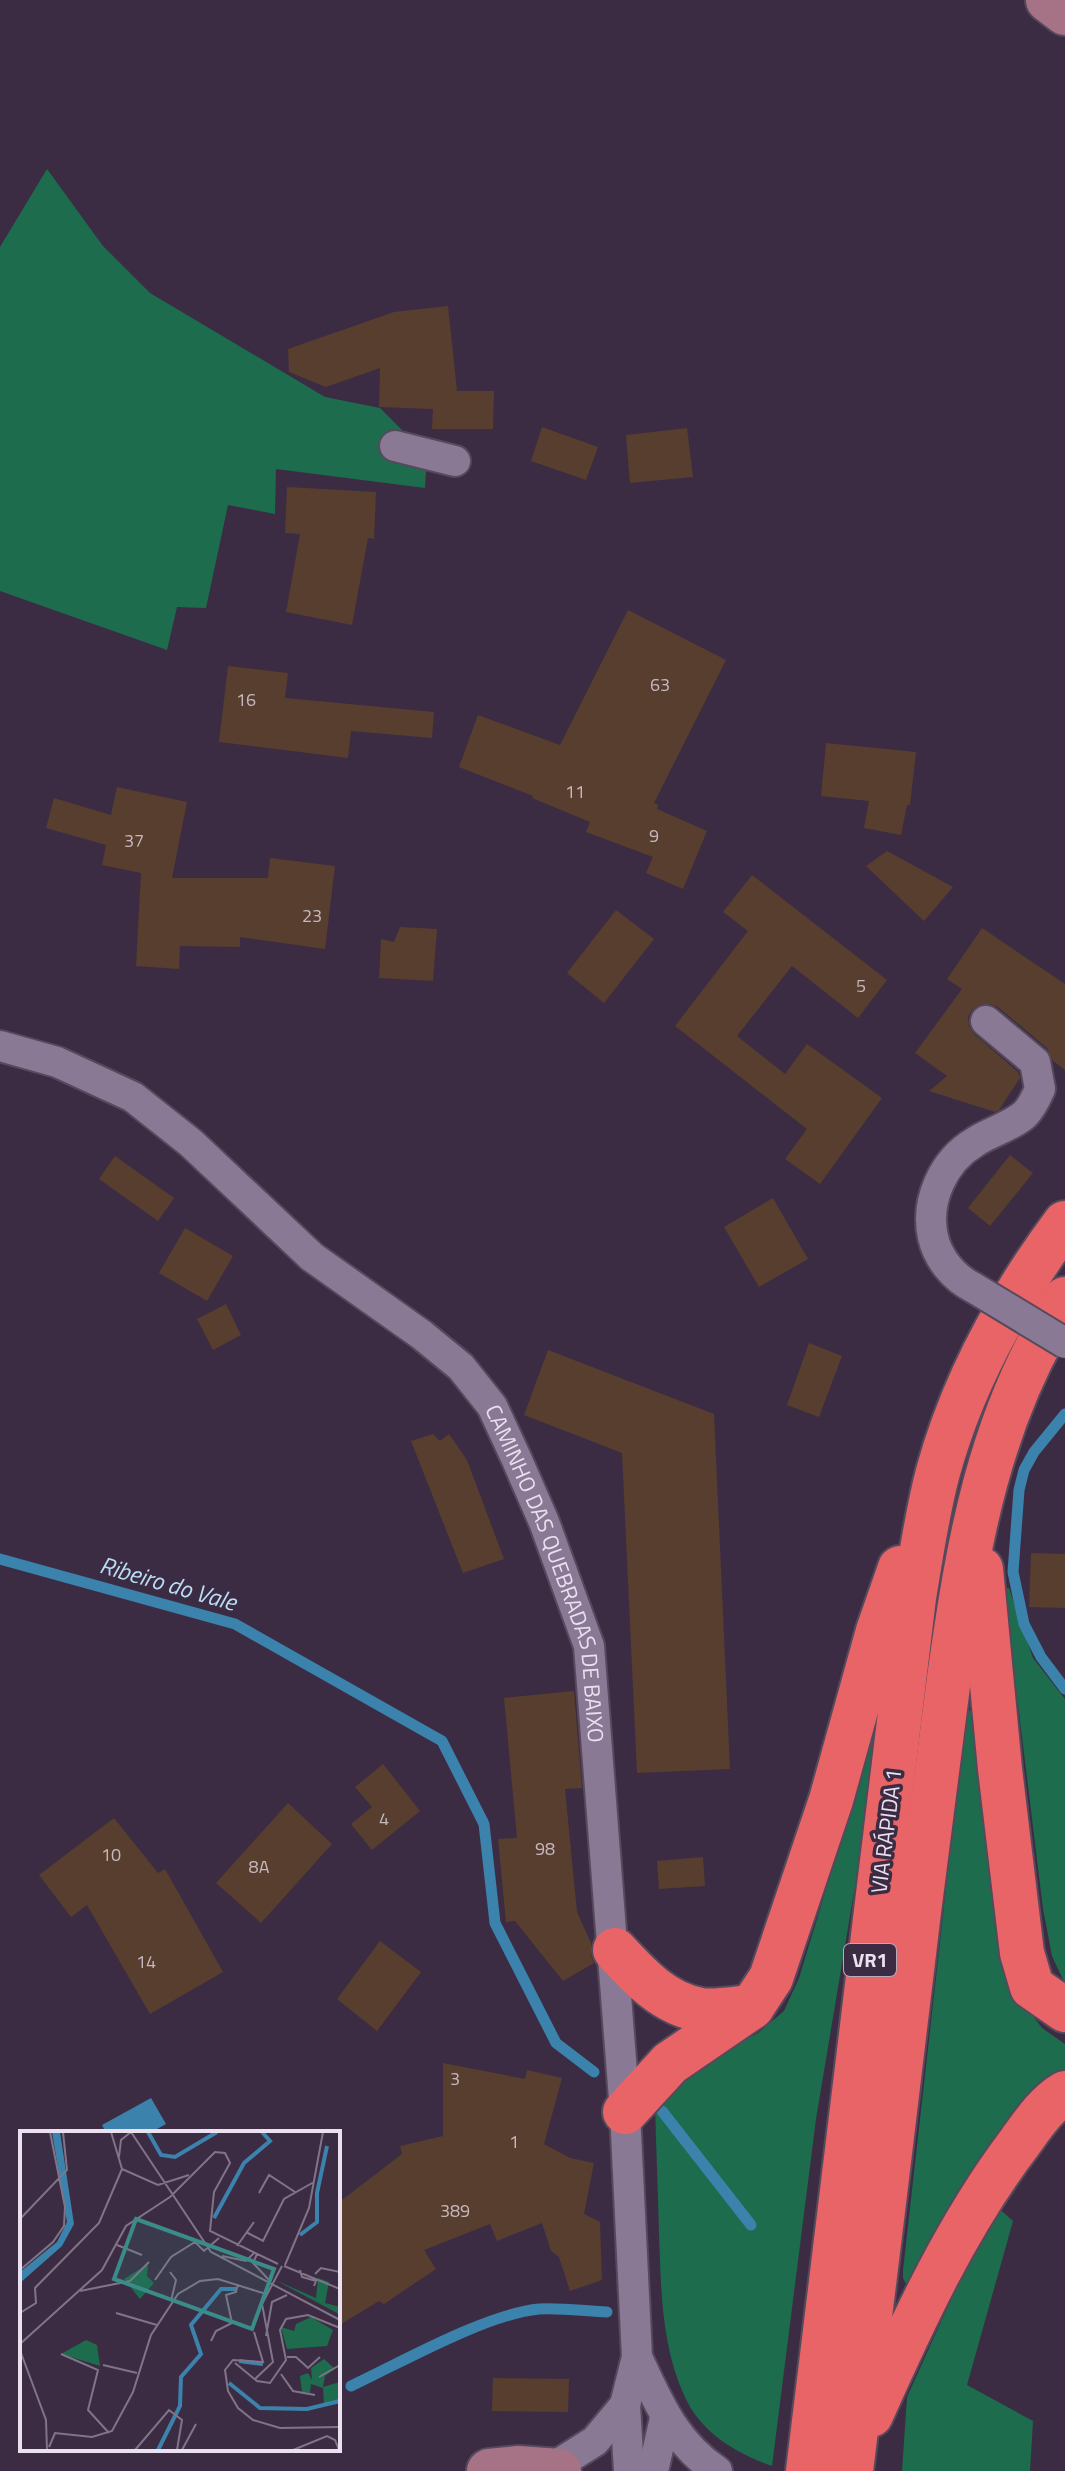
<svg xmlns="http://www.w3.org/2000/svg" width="1065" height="2471" font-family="'Titillium Web',sans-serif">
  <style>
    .green { fill: #1d6c4d }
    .water { fill: #3b82ac }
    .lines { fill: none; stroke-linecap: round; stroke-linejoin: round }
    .stream { stroke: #3b82ac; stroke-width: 11 }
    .building { fill: #583e2e }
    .street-casing { stroke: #56495c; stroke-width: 34 }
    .secondary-casing { stroke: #56495c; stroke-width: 48 }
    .highway-casing { stroke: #56495c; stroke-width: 48 }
    .street { stroke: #8a7994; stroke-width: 30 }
    .secondary { stroke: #a67386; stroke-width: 44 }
    .highway { stroke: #e96466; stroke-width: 44 }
    .street-bridge-casing { stroke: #56495c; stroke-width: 34; stroke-linecap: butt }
    .street-bridge { stroke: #8a7994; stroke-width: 30 }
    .labels { text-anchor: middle; stroke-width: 7; stroke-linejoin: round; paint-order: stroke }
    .number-label { font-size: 18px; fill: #c6b8bf }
    .shield { fill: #3b2c43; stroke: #b6aabb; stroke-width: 2 }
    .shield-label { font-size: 20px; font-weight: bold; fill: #eae0ef }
    .street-label { font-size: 22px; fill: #eae0ef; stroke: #3b2c43 }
    .water-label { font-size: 24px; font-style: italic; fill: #b9dcf5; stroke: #3b2c43 }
    .inset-river { fill: none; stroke: #3b82ac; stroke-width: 4 }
    .inset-road { fill: none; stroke: #817488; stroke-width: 2 }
    .view { fill: #3b8b88; fill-opacity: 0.15; stroke: #3b8b88; stroke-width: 4 }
    .inset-edge { fill: none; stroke: #eae0ef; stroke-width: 4 }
  </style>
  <rect width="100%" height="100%" fill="#3b2c43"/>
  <g class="green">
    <path d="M 47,169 L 103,246 L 150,293 L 325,397 L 380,408 L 427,455 L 425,488 L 276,469 L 275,514 L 228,505 L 206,608 L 177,607 L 167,650 L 0,591 L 0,247 Z"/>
    <path d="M 1009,1588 L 1033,1658 L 1065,1699 L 1065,1984 L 1052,1956 L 1043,1909 L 1004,1589 Z"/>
    <path d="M 889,1683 L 816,2119 L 772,2466 C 735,2453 700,2432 684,2395 C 661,2345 661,2286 659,2233 C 658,2190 656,2147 655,2104 L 698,2065 L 758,2033 L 784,2011 L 799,1978 Z"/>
    <path d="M 978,1708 L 1030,2012 L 1042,2028 L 1065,2044 L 1065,2072 L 909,2284 L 906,2284 L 903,2278 L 903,2270 L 964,1729 L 968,1711 Z"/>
    <path d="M 994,2204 L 1013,2221 L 967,2385 L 1033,2421 L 1030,2471 L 902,2471 L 907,2397 Z"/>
  </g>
  <path class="water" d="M 151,2098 L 166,2124 L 150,2133 L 106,2133 L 102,2125 Z"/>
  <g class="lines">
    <g class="stream">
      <path d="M 1065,1414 L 1034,1452 L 1024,1470 L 1019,1490 L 1013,1572 L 1024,1624 L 1041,1657 L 1065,1689"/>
      <path d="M 0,1559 L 235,1624 L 442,1741 L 484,1824 L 495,1923 L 556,2043 L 594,2072"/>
      <path d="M 662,2111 L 751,2225"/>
      <path d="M 351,2386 C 400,2363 486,2314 539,2309 C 561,2308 585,2311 607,2312"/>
    </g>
  </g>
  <g class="building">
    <path d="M 448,306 L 457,391 L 494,391 L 493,429 L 432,429 L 433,409 L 379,407 L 380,368 L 326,387 L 289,372 L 288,349 L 394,312 Z"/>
    <path d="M 542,427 L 598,447 L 586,480 L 531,461 Z"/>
    <path d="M 687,428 L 693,477 L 630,483 L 626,435 Z"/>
    <path d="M 287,487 L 376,492 L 374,539 L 368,538 L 352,625 L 286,612 L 300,534 L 285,533 Z"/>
    <path d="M 628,610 L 726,660 L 654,803 L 658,805 L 657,809 L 707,831 L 683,889 L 646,873 L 653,857 L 586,832 L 590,822 L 532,798 L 533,796 L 459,767 L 478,715 L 560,745 Z"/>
    <path d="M 228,666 L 288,673 L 285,698 L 434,712 L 432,738 L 351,731 L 348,758 L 219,742 Z"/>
    <path d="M 826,743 L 916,752 L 910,805 L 907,805 L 901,835 L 864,828 L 869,801 L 821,796 Z"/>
    <path d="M 117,787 L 187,802 L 172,878 L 268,878 L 270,858 L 335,866 L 325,949 L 240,937 L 240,947 L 180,946 L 179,969 L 136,966 L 141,873 L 102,865 L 106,845 L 46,828 L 54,798 L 111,815 Z"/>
    <path d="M 887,851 L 953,887 L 924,921 L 866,866 Z"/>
    <path d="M 752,875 L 887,980 L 858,1018 L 792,966 L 737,1036 L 785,1074 L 807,1044 L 882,1098 L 820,1184 L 785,1159 L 807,1129 L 675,1026 L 748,931 L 723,912 Z"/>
    <path d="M 616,910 L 654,939 L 604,1003 L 567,973 Z"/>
    <path d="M 400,927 L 437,929 L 433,981 L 379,978 L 381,939 L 394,942 Z"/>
    <path d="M 982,928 L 1065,984 L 1065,1070 L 1053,1061 L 1047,1048 L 998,1007 L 990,1004 L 981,1004 L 972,1010 L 968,1017 L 969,1026 L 974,1034 L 1018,1072 L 1020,1078 L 999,1110 L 995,1112 L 929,1091 L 947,1076 L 915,1053 L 962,989 L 947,979 Z"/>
    <path d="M 1010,1155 L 1033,1173 L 990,1226 L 968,1208 Z"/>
    <path d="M 115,1156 L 174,1198 L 158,1221 L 99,1179 Z"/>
    <path d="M 773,1198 L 808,1259 L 759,1287 L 724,1227 Z"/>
    <path d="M 185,1228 L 233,1256 L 207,1301 L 159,1273 Z"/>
    <path d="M 226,1304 L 241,1335 L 213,1350 L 197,1319 Z"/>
    <path d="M 809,1343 L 842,1356 L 819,1417 L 787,1405 Z"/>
    <path d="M 548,1350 L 714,1414 L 730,1769 L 637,1773 L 622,1453 L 524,1415 Z"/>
    <path d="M 433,1434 L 440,1441 L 449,1434 L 467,1460 L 504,1559 L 463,1573 L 411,1441 Z"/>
    <path d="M 1031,1553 L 1065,1554 L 1065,1608 L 1029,1607 Z"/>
    <path d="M 574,1691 L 582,1788 L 565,1789 L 577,1912 L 591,1943 L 591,1955 L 594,1963 L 563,1981 L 515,1921 L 506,1922 L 498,1839 L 517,1838 L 504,1698 Z"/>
    <path d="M 383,1764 L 420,1811 L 372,1850 L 351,1824 L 372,1807 L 355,1787 Z"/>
    <path d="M 288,1803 L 332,1844 L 261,1923 L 216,1883 Z"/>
    <path d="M 114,1818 L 158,1873 L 165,1869 L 223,1972 L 150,2014 L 87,1905 L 71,1917 L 39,1875 Z"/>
    <path d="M 703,1857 L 705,1886 L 659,1889 L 657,1861 Z"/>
    <path d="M 380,1941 L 421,1972 L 377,2031 L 337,1999 Z"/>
    <path d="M 443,2063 L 525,2079 L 527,2070 L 562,2078 L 544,2144 L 570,2158 L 594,2163 L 584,2214 L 600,2222 L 602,2280 L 570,2291 L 559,2257 L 551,2251 L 542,2223 L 497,2241 L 490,2224 L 424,2250 L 436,2269 L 384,2304 L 379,2301 L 338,2326 L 338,2203 L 402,2154 L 400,2146 L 443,2136 Z"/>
    <path d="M 493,2378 L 569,2379 L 568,2412 L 492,2411 Z"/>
  </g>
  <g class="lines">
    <defs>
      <g id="street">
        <path d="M 395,446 L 455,461"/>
        <path id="s1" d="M 0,1046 L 57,1062 L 133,1097 L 191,1143 L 312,1257 L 422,1335 L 461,1367 L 492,1406 L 517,1460 L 544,1522 L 589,1646 L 625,2112 L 637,2357 L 625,2405 L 629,2471"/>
        <path d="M 974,1288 C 954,1278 938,1259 933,1237 C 925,1201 943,1161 975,1142 C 990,1132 1010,1127 1024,1115 C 1031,1109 1036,1098 1040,1089 L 1035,1062 L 986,1021"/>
        <path d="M 637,2357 C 658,2402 674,2442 717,2471"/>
        <path d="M 549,2470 L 595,2441 L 625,2405"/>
        <path d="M 653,2471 L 665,2418"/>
      </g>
      <g id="secondary">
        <path d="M 1048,0 L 1065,13"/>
        <path d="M 489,2471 L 518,2468 L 559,2471"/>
      </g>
      <g id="highway">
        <path d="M 981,1569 L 1000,1769 L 1022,1953 L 1032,1987 L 1065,2010"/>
        <path d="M 615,1950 C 639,1976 664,2004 701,2010 C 717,2012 736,2008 752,2007"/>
        <path d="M 625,2112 L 670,2063 L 752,2007 L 771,1978 L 831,1800 L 878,1631 L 900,1568"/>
        <path d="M 871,2415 C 913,2321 957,2225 1020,2142 C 1033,2124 1046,2104 1065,2093"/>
        <path d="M 808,2471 L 914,1598 C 921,1556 927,1513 938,1472 C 963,1381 1009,1298 1065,1223"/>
        <path d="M 851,2471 C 874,2285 897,2098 919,1912 C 929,1834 939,1756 949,1678 C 968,1543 989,1416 1065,1299"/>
      </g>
    </defs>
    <use href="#street" class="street-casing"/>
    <use href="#secondary" class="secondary-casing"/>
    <use href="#highway" class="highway-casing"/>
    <use href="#street" class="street"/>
    <use href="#secondary" class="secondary"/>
    <use href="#highway" class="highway"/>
    <defs>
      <path id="street-bridge" d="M 974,1288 L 1065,1343"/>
    </defs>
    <use href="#street-bridge" class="street-bridge-casing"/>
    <use href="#street-bridge" class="street-bridge"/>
  </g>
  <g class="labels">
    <g class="number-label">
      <text x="660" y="691">63</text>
      <text x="246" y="706">16</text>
      <text x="575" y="798">11</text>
      <text x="654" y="842">9</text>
      <text x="134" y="847">37</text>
      <text x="312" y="922">23</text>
      <text x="861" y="992">5</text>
      <text x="384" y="1825">4</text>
      <text x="545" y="1855">98</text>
      <text x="111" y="1861">10</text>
      <text x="259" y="1873">8A</text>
      <text x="146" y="1968">14</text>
      <text x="455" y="2085">3</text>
      <text x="514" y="2148">1</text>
      <text x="455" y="2217">389</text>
    </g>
    <rect class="shield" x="844" y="1944" width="52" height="32" rx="6"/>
    <g class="shield-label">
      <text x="870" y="1967">VR1</text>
    </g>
    <g class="street-label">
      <text dy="8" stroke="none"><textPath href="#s1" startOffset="796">CAMINHO DAS QUEBRADAS DE BAIXO</textPath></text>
      <text transform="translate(886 1831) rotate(-83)" y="8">VIA RÁPIDA 1</text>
    </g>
    <g class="water-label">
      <text transform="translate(168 1584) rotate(16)" y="8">Ribeiro do Vale</text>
    </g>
  </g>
  <g transform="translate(20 2131)">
    <rect width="320" height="320" fill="#3b2c43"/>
    <path d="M 128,133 L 127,145 L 134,152 L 120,168 L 104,148 ZM 298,147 L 309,151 L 305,172 L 320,176 L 319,183 L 255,149 L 296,167 ZM 291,186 L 313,199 L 307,215 L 267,218 L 261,196 L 274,200 L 276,193 ZM 66,209 L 77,214 L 80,235 L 41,223 ZM 304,228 L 315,238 L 305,245 L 303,256 L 320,251 L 320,270 L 304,274 L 303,257 L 291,253 L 290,262 L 282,261 L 280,245 L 288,242 L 292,249 L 291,237 Z" fill="#1d6c4d"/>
    <path d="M 32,1 L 40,1 L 54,93 L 42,115 L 0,152 L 0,141 L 37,111 L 47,91 Z" fill="#3b82ac"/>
    <path class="inset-river" d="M 128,1 L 141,24 L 155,26 L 197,1M 194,87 L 224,32 L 250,10 L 242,1M 280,104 L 297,91 L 297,62 L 307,15M 219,230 L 243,233M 209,252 L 240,277 L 287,278 L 320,270M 138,319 L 160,275 L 161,246 L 181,223 L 171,194 L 201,158 L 216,158"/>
    <path class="inset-road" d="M 91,1 L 102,38M 111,1 L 191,121 L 320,189M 99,26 L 101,9 L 111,1M 102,38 L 138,54 L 169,44M 239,62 L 249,44 L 275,61M 0,88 L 47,39 L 43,1M 226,101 L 243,110 L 264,68 L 294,51M 97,114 L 122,124M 217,115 L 234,91M 237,123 L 233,132 L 249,149M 202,125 L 226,130 L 234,122M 265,134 L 289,77 L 303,1M 264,135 L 320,158M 0,139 L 33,111 L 44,95 L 45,76 L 30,1M 280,139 L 282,146 L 296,150 L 294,155M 150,141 L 156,149 L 151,170M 295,143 L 301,137 L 320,141M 135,149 L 151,126 L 175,111 L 184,120 L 199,107M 60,160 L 110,150 L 129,131M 0,182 L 16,172 L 15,157 L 79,92 L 102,38M 96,182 L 137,194M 234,201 L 243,231 L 213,229 L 205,239 L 208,260 L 218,277 L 233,289 L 260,297 L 320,296M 246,205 L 252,171 L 267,164M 191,210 L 196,200 L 212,192 L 206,164 L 216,161 L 218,153M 0,213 L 82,139 L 106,95 L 150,66 L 195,21 L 205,22 L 210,32 L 194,61 L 190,100 L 258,133M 1,222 L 26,289 L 27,319M 41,223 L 78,239 L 68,279 L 89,302M 267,226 L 276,226 L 288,237 L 300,226M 215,232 L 237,250 L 250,252 L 266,229 L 260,199 L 266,188 L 288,184 L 320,197M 83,234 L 117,242M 261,243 L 273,260 L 295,264M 299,246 L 320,234M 235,248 L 253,231 L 242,173 L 262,135M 29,316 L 35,302 L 72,306 L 92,300 L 113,261 L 131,204 L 158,163 L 180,150 L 198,148 L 246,163M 115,319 L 149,279 L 162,289 L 157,319M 162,319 L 176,293M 273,319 L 307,305 L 315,309 L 319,319"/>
    <path class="view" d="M 116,88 L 254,138 L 232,198 L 94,148 Z"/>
    <rect width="320" height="320" class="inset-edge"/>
  </g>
</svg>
